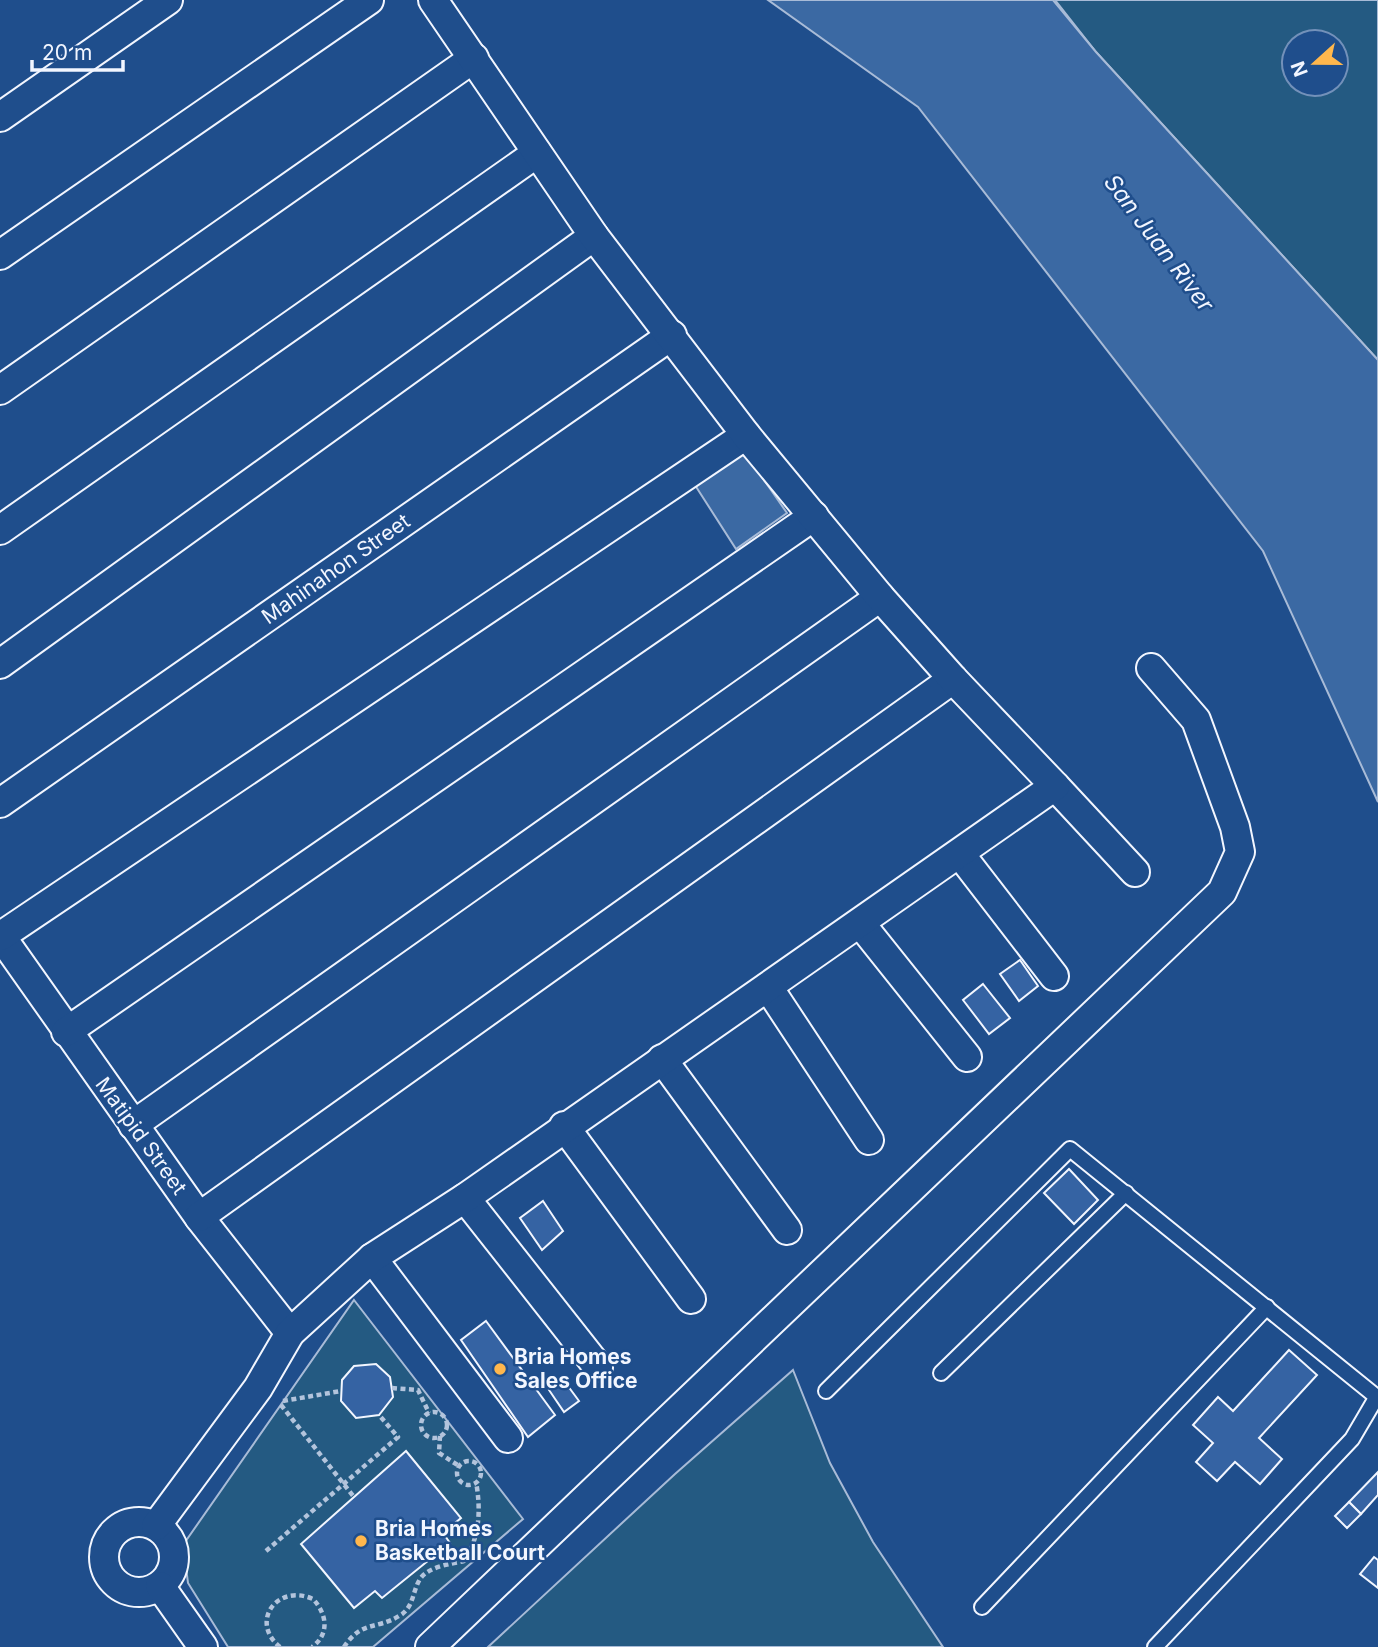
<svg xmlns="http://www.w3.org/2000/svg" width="1378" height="1647" font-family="Inter,sans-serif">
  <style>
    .green { fill: #245a82; stroke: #a8bbd7; stroke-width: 2; fill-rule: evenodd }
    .water { fill: #3b69a3; stroke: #a8bbd7; stroke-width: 2 }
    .building { fill: #3563a3; stroke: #f2f6ff; stroke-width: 2 }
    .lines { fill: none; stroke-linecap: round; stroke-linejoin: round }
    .service-casing { stroke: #f2f6ff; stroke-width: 18 }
    .minor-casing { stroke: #f2f6ff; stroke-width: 32 }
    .path { stroke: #b3c4dc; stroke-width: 4.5; stroke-dasharray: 5 3.5; stroke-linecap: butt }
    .service { stroke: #1f4e8c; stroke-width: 14 }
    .minor { stroke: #1f4e8c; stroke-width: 28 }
    .poi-dot { fill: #ffb74d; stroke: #1f4e8c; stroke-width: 2.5 }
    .labels { text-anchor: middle; stroke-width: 5; stroke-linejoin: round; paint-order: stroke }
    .street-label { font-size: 21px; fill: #f2f6ff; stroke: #1f4e8c }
    .poi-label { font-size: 21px; font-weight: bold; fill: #f2f6ff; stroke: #1f4e8c; text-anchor: start }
    .water-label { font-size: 23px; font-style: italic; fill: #f2f6ff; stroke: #1f4e8c }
  </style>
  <rect width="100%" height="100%" fill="#1f4e8c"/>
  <g class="green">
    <path d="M 1055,0 L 1378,0 L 1378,360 L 1096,52 ZM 1294,42 L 1336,42 L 1336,84 L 1294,84 Z"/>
    <path d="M 354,1300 L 523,1519 L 373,1647 L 228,1647 L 188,1583 L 183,1545 Z"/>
    <path d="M 793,1370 L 830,1463 L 873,1542 L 943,1647 L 488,1647 L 675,1474 Z"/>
  </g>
  <g class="water">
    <path d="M 768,0 L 1053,0 L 1096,52 L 1378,360 L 1378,802 L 1263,551 L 918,107 Z"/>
    <path d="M 739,444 L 787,513 L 736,549 L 693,482 Z"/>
  </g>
  <g class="building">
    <path d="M 1020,960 L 1038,986 L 1019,1001 L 1000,974 Z"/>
    <path d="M 983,984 L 1010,1018 L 989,1034 L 963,1000 Z"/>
    <path d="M 1069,1169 L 1098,1200 L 1074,1224 L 1044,1193 Z"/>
    <path d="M 543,1201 L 563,1231 L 542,1250 L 520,1218 Z"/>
    <path d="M 486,1321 L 555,1415 L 528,1437 L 461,1340 Z"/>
    <path d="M 1289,1350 L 1317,1375 L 1259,1438 L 1282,1459 L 1260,1484 L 1235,1462 L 1217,1481 L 1196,1462 L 1213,1443 L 1193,1425 L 1218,1397 L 1233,1411 Z"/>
    <path d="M 376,1364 L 390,1377 L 393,1397 L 379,1415 L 356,1418 L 341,1401 L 342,1380 L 354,1366 Z"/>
    <path d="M 562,1378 L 579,1401 L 564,1412 L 549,1390 Z"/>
    <path d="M 406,1451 L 461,1518 L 443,1533 L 450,1543 L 382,1598 L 375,1591 L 354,1608 L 301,1544 Z"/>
    <path d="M 1378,1472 L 1378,1495 L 1361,1514 L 1349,1502 Z"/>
    <path d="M 1349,1502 L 1361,1514 L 1347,1528 L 1335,1516 Z"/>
    <path d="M 1374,1557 L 1378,1560 L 1378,1588 L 1360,1574 Z"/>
  </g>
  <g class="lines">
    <defs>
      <g id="service">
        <path d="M 941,1373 L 1126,1193"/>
        <path d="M 826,1391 L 1070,1149 L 1378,1398"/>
        <path d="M 982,1607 L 1267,1307"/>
        <path d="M 1155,1647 L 1352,1439 L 1376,1398"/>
      </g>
      <g id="minor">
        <path d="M 0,117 L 168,0"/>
        <path d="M 0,255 L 369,0"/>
        <path d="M 0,390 L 474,58"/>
        <path d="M 0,530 L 537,153"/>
        <path d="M 0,664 L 594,236"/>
        <path d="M 1055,786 L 1135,872"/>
        <path d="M 0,803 L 672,335"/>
        <path d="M 960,854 L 1054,976"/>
        <path d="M 860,923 L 967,1057"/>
        <path d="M 0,935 L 199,1217 L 290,1333"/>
        <path d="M 1,936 L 746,435"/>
        <path d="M 768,987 L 869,1140"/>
        <path d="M 66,1032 L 814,516"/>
        <path d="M 662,1059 L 787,1230"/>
        <path d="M 133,1125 L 880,597"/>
        <path d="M 564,1126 L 691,1299"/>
        <path d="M 465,1198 L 598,1367"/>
        <path d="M 199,1217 L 953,679"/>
        <path d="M 372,1258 L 508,1438"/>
        <circle cx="139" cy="1557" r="35"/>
        <path d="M 156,1526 L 258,1388 L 290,1333 L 372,1258 L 465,1198 L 1055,786 L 953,679 L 880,597 L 746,435 L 594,236 L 433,0"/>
        <path d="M 160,1586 L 203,1647"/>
        <path d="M 430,1647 L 1222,892 L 1240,852 L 1235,827 L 1196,720 L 1151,668"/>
      </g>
    </defs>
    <use href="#service" class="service-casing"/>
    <use href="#minor" class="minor-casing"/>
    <g class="path">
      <path d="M 392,1388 L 418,1390 L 429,1413"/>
      <path d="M 283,1401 L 341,1391"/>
      <path d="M 281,1405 L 354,1497"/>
      <circle cx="434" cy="1425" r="13"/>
      <path d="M 440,1436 L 439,1453 L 459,1466"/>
      <circle cx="469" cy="1473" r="12"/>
      <path d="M 266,1551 L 398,1437 L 379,1415"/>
      <path d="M 280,1647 C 249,1622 277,1583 313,1599 C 327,1614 330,1634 312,1647"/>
      <path d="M 344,1647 C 362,1620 376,1630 399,1616 C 414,1608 412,1592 420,1579 C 429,1566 451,1564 464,1561 C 480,1538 481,1509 476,1482"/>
    </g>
    <use href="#service" class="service"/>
    <use href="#minor" class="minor"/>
  </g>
  <g class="poi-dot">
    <circle cx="500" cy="1369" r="7"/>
    <circle cx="361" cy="1541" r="7"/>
  </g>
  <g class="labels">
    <g class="street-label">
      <text transform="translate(336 569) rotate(-35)" y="7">Mahinahon Street</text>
      <text transform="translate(141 1136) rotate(54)" y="7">Matipid Street</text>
    </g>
    <g class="poi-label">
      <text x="514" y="1364">Bria Homes<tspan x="514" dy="24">Sales Office</tspan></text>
      <text x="375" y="1536">Bria Homes<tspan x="375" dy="24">Basketball Court</tspan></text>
    </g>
    <g class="water-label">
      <text transform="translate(1159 243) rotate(53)" y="8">San Juan River</text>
    </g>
  </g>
  <g transform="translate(1315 63) rotate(249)"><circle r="33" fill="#1f4e8c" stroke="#7391ba" stroke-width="2"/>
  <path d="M0-5L12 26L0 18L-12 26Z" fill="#ffb74d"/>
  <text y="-10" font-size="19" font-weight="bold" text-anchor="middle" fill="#f2f6ff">N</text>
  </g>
  <path d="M32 60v10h91v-10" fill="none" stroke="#f2f6ff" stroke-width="3.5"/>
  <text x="42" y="60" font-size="21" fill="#f2f6ff" stroke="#1f4e8c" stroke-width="5" paint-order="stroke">20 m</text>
</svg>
